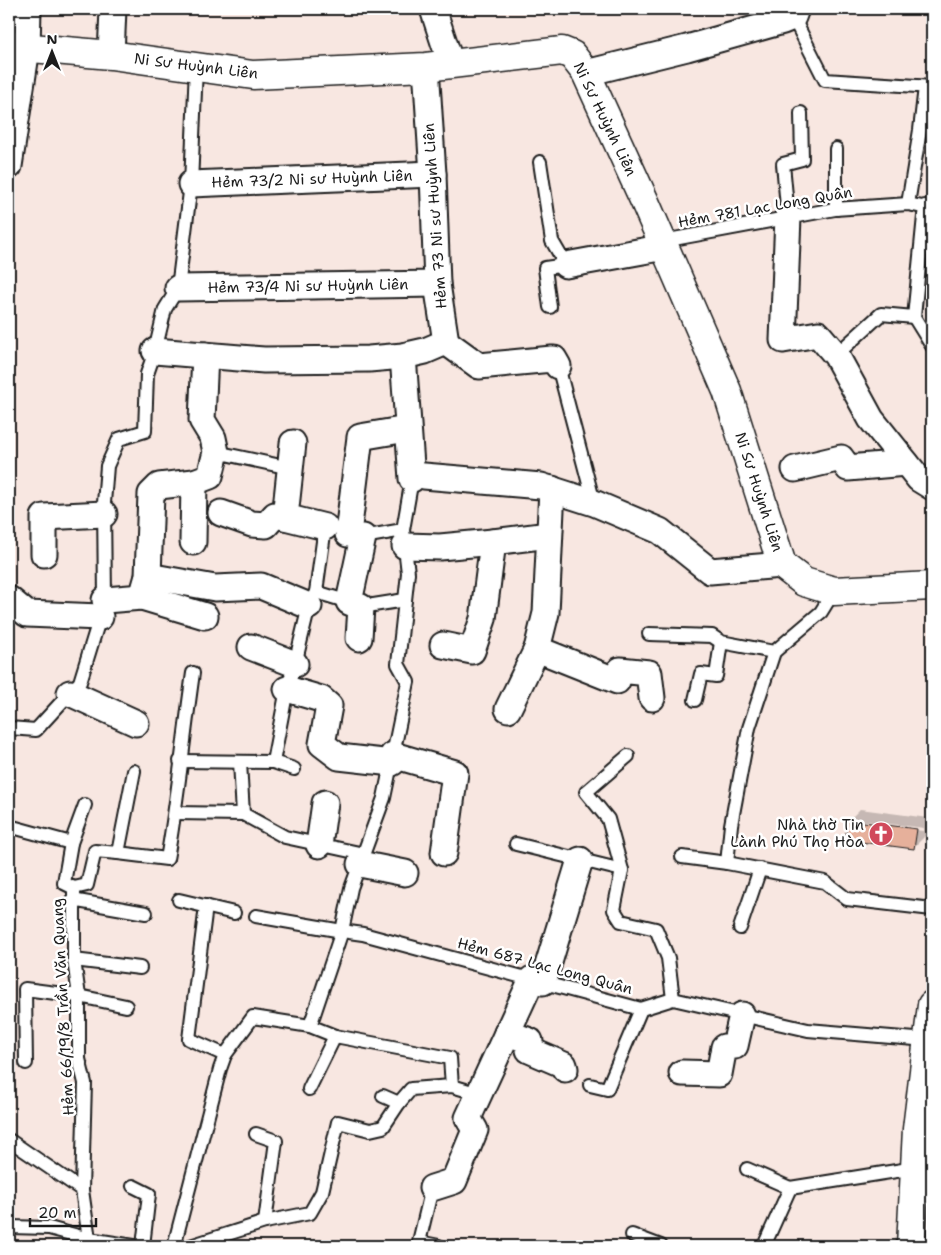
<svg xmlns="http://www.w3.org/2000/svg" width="941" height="1255" font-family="'Shantell Sans',sans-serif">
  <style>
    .shadow { fill: #0003; fill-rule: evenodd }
    .building { fill: #e6b09b; stroke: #1c1c1c }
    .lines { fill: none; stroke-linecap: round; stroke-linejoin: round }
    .service-casing { stroke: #1c1c1c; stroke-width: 16 }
    .minor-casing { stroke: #1c1c1c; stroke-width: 29 }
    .tertiary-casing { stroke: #1c1c1c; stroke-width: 31 }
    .secondary-casing { stroke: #1c1c1c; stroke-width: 31 }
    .service { stroke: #fff; stroke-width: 12 }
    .minor { stroke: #fff; stroke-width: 25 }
    .tertiary { stroke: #fff; stroke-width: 28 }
    .secondary { stroke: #fff; stroke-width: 28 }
    .labels { text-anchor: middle; stroke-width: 5; stroke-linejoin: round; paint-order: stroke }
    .street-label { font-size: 15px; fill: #1c1c1c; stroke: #fff }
    .poi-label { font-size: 15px; fill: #1c1c1c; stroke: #fff; text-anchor: end }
  </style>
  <rect width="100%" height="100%" fill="#f8e7e1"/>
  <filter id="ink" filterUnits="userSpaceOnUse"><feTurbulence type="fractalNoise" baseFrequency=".02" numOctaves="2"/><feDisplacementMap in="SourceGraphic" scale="10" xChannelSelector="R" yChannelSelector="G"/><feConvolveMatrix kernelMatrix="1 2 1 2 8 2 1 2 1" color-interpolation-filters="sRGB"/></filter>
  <g filter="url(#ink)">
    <path class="shadow" d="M 860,809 L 928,818 L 925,836 L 914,847 L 849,820 ZM 857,820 L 924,828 L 923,831 L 857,822 Z"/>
    <path class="building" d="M 848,820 L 917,829 L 914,849 L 845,840 Z"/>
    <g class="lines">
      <defs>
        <g id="service">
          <path d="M 793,17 L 825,80 L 932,87"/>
          <path d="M 836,149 L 836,209"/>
          <path d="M 540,162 L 552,241 L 566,265 L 545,268 L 550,307"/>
          <path d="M 908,204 L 920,130 L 925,87"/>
          <path d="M 925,206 L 914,317 L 932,346"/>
          <path d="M 788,217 L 783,164 L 802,159 L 801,113"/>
          <path d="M 663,241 L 835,209 L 908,204 L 932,209"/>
          <path d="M 836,355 L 881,314 L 914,317"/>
          <path d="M 558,366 L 594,503"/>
          <path d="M 216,452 L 290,468"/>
          <path d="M 358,536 L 363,537 L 403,530 L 412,479 L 417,478"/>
          <path d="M 316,592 L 349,602"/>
          <path d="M 361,607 L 405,600"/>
          <path d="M 649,634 L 712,636 L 721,642"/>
          <path d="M 695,700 L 701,674 L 716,676 L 721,642 L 774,652 L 821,612 L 834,591"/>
          <path d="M 9,728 L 36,730 L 80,682 L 100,617 L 105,600 L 104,503 L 107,466 L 119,439 L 145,431 L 147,374 L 155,351 L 165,309 L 178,288 L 191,184 L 196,67"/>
          <path d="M 628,756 L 586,792 L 608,819 L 622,870 L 614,910 L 621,921 L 656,929 L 668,958 L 673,999"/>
          <path d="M 180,761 L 273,762 L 294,769"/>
          <path d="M 240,762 L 243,814"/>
          <path d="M 273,762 L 287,689 L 295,664 L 309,606 L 316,592 L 325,527 L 327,527"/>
          <path d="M 175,813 L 243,814 L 285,837 L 364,854"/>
          <path d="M 9,826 L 71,843"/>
          <path d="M 516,844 L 622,870"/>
          <path d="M 118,853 L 167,859 C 178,798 184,735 193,673"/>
          <path d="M 682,857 L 727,863 L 825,882 L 847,899 L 932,909"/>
          <path d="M 727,863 L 731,825 L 749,728 L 774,652"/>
          <path d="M 74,888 L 64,883 L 71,843 L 85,805"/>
          <path d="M 72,900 L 146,913"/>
          <path d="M 179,900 L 234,913"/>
          <path d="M 256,916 L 342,931 L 351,888 L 384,798 L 408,682 L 398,664 L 408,573 L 403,530"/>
          <path d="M 740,928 L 760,869"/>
          <path d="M 74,960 L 140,968"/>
          <path d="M 310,1026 L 342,931 L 363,934 L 641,1009 L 673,999 L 808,1030 L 927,1040"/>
          <path d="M 225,1055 L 253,1017 L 310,1026 L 335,1036 L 450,1058 L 452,1086"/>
          <path d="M 26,1063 L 25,989 L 79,996 L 126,1006"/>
          <path d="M 590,1085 L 607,1089 L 641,1009"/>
          <path d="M 309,1089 L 335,1036"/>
          <path d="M 383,1096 L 399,1103"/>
          <path d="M 256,1134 L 276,1141 L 265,1222"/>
          <path d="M 9,1140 L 82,1190 L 89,1239 L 134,1246"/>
          <path d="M 747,1169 L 790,1188"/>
          <path d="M 133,1186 L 149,1194 L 143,1246"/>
          <path d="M 82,1190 L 85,1083 L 79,1059 L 79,996 L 74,960 L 74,888 L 87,885 L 95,851 L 118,853 L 134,771"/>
          <path d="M 9,1227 L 49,1228 L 89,1239"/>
          <path d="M 632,1235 L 661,1246"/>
          <path d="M 419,1242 L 439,1246"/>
          <path d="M 174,1246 L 220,1069 L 225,1055 L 189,1039 L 206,906"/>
          <path d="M 190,1246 L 265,1222 L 310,1213 L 322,1192 L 338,1122 L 370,1130 L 383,1127 L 399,1103 L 411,1089 L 452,1086 L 479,1094"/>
          <path d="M 418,1246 L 432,1188"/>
          <path d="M 764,1246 L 790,1188 L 915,1168"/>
        </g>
        <g id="minor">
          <path d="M 433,9 L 451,64"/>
          <path d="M 111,55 L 113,9"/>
          <path d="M 586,73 L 687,48 L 783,21 L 793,17 L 796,9"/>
          <path d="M 9,166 L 27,48 L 28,9"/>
          <path d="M 191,184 L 433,174"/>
          <path d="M 788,217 L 783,340 L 818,334 L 836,355 L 871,419 L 919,479 L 932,487"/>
          <path d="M 566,265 L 665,247"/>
          <path d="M 178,288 L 437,284"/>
          <path d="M 446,342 L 479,366 L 552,359 L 554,359 L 558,366"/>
          <path d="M 155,351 L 264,360 L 369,359 L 403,356 L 425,351 L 446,342 L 437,284 L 433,174 L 426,67"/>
          <path d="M 403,356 L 412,479"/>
          <path d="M 293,443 L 285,517 L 325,527"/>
          <path d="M 795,469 L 841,458 L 848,468 L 906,463"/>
          <path d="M 424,476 L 541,486 L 594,503 L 660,531 L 710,571 L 782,565"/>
          <path d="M 221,513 L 252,524 L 266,525 L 275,515 L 285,517"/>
          <path d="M 348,534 L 360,437 L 407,429"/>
          <path d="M 193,542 L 194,482"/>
          <path d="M 493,542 L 549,535"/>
          <path d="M 405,546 L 440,547 L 493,542 L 483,619 L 472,651 L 443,645"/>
          <path d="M 44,554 L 44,517 L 104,514"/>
          <path d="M 148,576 L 215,588 L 261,586 L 309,606"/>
          <path d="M 142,597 L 148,576 L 151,494 L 159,486 L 194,482 L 210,476 L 216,452 L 213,438 L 202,420 L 205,355"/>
          <path d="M 9,599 L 27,614 L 100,617"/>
          <path d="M 105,600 L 142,597 L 205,616"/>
          <path d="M 359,638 L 361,607 L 349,602 L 363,537"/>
          <path d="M 251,647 L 295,664"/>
          <path d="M 537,649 L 617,681 L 620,670 L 649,673 L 652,698"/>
          <path d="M 287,689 L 321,699 L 329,706 L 322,744 L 339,757 L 392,763"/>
          <path d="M 70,693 L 136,723"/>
          <path d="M 508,709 L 537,649 L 546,613 L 552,489"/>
          <path d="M 393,755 L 455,773 L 444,853"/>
          <path d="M 319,845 L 325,803"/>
          <path d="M 360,864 L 405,873"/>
          <path d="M 543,982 L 580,860"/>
          <path d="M 507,1033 L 530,1041 L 529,1050 L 564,1065 L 565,1069"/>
          <path d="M 682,1073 L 719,1074 L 724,1047 L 735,1046 L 742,1015"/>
          <path d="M 432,1188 L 454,1181 L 475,1130 L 468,1118 L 532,979"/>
        </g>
        <path id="tertiary" d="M 9,46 L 111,55 L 253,75 L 426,67 L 562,51 L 572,55 L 586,73 L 645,202 L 727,391 L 782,565 L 804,582 L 834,591 L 932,586"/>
        <path id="secondary" d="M 911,1246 L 917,1129 L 932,1005"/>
      </defs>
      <use href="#service" class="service-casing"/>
      <use href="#minor" class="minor-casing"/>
      <use href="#tertiary" class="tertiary-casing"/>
      <use href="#secondary" class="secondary-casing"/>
      <use href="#service" class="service"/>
      <use href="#minor" class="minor"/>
      <use href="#tertiary" class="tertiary"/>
      <use href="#secondary" class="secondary"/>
    </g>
  </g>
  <defs>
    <symbol id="church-disc" viewBox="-11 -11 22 22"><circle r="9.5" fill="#d1495b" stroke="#fff"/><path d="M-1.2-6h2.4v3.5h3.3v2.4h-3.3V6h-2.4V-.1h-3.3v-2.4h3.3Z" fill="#fff"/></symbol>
  </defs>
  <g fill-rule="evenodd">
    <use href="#church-disc" x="867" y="820" width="28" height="28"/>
  </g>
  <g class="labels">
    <g class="street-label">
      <text transform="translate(196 66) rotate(7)" y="5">Ni Sư Huỳnh Liên</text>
      <text transform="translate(605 119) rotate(64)" y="5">Ni Sư Huỳnh Liên</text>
      <text transform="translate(312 179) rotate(-2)" y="5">Hẻm 73/2 Ni sư Huỳnh Liên</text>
      <text transform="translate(765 207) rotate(-10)" y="5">Hẻm 781 Lạc Long Quân</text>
      <text transform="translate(435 216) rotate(-94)" y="5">Hẻm 73 Ni sư Huỳnh Liên</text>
      <text transform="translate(308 286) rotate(-1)" y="5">Hẻm 73/4 Ni sư Huỳnh Liên</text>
      <text transform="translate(759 492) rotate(72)" y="5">Ni Sư Huỳnh Liên</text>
      <text transform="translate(545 966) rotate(15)" y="5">Hẻm 687 Lạc Long Quân</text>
      <text transform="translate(63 1007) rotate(-93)" y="5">Hẻm 66/19/8 Trần Văn Quang</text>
    </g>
    <g class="poi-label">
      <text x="864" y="830">Nhà thờ Tin<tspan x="864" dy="17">Lành Phú Thọ Hòa</tspan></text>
    </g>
  </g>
  <rect width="941" height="1255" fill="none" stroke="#fff" stroke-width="30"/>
  <rect x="15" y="15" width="911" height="1225" fill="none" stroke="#1c1c1c" stroke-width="2" filter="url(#ink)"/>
  <g transform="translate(52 52)" stroke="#ffffff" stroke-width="4" paint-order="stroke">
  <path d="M0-4L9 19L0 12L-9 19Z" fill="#1c1c1c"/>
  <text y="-8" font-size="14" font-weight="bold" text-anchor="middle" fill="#1c1c1c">N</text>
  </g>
  <path d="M30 1218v8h66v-8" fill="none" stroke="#1c1c1c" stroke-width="2.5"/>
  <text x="38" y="1218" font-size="15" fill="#1c1c1c" stroke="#ffffff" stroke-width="4" paint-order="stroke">20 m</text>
</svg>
